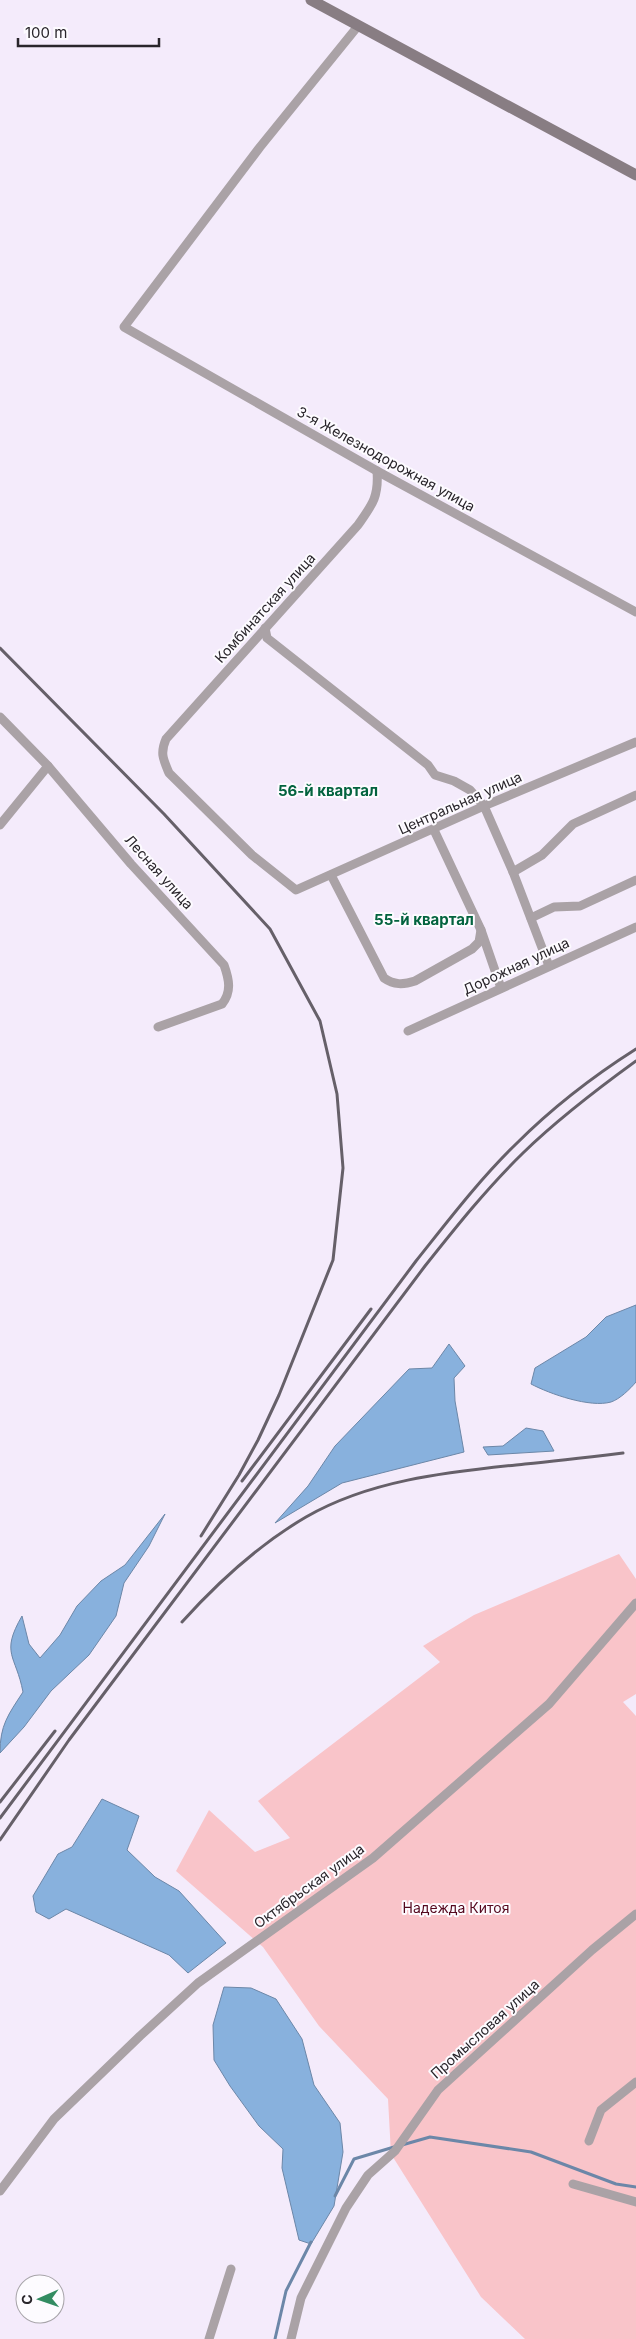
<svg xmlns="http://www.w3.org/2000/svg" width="636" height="2339" font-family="Inter,sans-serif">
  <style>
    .green { fill: #f9c4c9 }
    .water { fill: #88b1dd; stroke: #6c87a8 }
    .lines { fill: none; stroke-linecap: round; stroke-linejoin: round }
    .stream { stroke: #6c87a8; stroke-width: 3 }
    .street { stroke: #aaa2a6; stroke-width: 9 }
    .secondary { stroke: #887d83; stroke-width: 11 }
    .rail { stroke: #666069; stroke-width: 3 }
    .labels { text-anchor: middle; stroke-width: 4; stroke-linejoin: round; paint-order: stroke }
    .street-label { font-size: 14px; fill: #29252b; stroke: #fdfbff }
    .park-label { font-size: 14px; fill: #55081e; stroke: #fdfbff }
    .neighbourhood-label { font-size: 15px; font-weight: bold; fill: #03633f; stroke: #fdfbff }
  </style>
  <rect width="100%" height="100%" fill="#f4ebfb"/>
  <path class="green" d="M 619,1554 L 636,1579 L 636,1694 L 623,1702 L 636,1716 L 636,2339 L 525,2339 L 481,2297 L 391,2154 L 388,2099 L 319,2026 L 263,1947 L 176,1871 L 209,1810 L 255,1852 L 290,1838 L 258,1801 L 440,1662 L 423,1646 L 474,1615 Z"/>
  <g class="water">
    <path d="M 636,1305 L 636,1382 C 630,1389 620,1399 611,1402 C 590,1408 550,1394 531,1384 L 535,1368 L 586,1337 L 606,1317 Z"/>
    <path d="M 449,1344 L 465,1366 L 454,1378 L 455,1401 L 464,1452 L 342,1483 L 275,1523 L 308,1486 L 335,1446 L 409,1369 L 432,1368 Z"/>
    <path d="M 526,1428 L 543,1431 L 554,1451 L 488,1455 L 483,1447 L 503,1446 Z"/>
    <path d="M 165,1514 L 149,1546 L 124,1583 L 116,1616 L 89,1655 L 51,1691 L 24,1727 L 0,1753 C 0,1725 8,1715 23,1692 C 16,1655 0,1654 22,1616 L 29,1644 L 40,1658 L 60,1635 L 77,1606 L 101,1581 L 125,1565 Z"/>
    <path d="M 102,1799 L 139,1816 L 127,1850 L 155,1877 L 179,1891 L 226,1943 L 188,1973 L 169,1955 L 66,1909 L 49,1919 L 36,1912 L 33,1896 L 58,1854 L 72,1847 Z"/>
    <path d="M 224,1987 L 251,1988 L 276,1999 L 302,2039 L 314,2085 L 340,2123 L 343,2152 L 334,2206 L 311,2244 L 299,2240 L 282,2168 L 283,2149 L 259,2126 L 230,2086 L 214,2060 L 213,2025 Z"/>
  </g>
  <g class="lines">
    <g class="stream">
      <path d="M 402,2145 L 430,2137 L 531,2152 L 616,2184 L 636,2187"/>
      <path d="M 335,2196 L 354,2159 L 394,2147"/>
      <path d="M 275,2339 L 286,2291 L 311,2242"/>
    </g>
    <g class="street">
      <path d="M 358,26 L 260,147 L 124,327 L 377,471 L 636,612"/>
      <path d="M 377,471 C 379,497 372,505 358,525 L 166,739 C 160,753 163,759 169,773 L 252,855 L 296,890 L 484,806 L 636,742"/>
      <path d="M 265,628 L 267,638 L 428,765 L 435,775 L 454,781 L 470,790 L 484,806 L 513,872 L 549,966"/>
      <path d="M 0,717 L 48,766 L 131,864 L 224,965 C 229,979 232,992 222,1004 L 158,1027"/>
      <path d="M 0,825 L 48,766"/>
      <path d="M 434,830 L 481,930 L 501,988"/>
      <path d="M 513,872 L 542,855 L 573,824 L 636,795"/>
      <path d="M 331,875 L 384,978 C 394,985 403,985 415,981 L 472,949 L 479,942 L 481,930"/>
      <path d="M 531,918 L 554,907 L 580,906 L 636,880"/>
      <path d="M 408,1031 L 636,927"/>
      <path d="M 589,2141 L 601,2110 L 636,2082"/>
      <path d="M 573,2184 L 636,2202"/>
      <path d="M 0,2191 L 54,2119 L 140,2036 L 198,1983 L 373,1858 L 549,1704 L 636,1603"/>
      <path d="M 209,2339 L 231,2269"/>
      <path d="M 291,2339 L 301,2298 L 346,2208 L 368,2175 L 395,2151 L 438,2090 L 592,1950 L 636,1914"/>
    </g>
    <path class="secondary" d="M 311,0 L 636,175"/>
    <g class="rail">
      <path d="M 0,648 L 164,814 L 270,929 L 320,1021 L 337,1094 L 343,1168 L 333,1260 L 279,1395 L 258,1440 L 239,1475 L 201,1536"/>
      <path d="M 242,1481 L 371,1309"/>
      <path d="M 182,1622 C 219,1581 258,1545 306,1517 C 372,1479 450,1472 525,1464 C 557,1461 590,1457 623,1453"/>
      <path d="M 0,1802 L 55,1731"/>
      <path d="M 0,1818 L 416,1261 C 448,1221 479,1180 516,1144 C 550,1110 595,1075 636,1049"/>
      <path d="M 0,1840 L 69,1740 L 425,1266 C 456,1227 487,1188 523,1153 C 558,1119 596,1090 636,1061"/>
    </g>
  </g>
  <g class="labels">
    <g class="street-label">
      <text transform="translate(386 459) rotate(29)" y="5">3-я Железнодорожная улица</text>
      <text transform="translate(265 608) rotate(-48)" y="5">Комбинатская улица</text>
      <text transform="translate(460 803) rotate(-24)" y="5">Центральная улица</text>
      <text transform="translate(159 872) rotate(48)" y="5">Лесная улица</text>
      <text transform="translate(516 966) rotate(-25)" y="5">Дорожная улица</text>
      <text transform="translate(309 1886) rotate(-36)" y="5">Октябрьская улица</text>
      <text transform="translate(485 2029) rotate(-42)" y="5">Промысловая улица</text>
    </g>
    <g class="park-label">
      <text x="456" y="1913">Надежда Китоя</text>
    </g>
    <g class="neighbourhood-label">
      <text x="328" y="796">56-й квартал</text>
      <text x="424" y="925">55-й квартал</text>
    </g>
  </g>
  <g transform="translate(40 2299) rotate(268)"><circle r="24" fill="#fdfbff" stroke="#a8a5aa"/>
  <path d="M0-4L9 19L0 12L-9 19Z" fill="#338c62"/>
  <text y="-8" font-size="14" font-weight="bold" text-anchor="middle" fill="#29252b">С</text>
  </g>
  <path d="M18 38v8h141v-8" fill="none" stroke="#29252b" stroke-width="2.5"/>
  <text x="25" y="38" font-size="15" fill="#29252b" stroke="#fdfbff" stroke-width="4" paint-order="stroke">100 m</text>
</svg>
